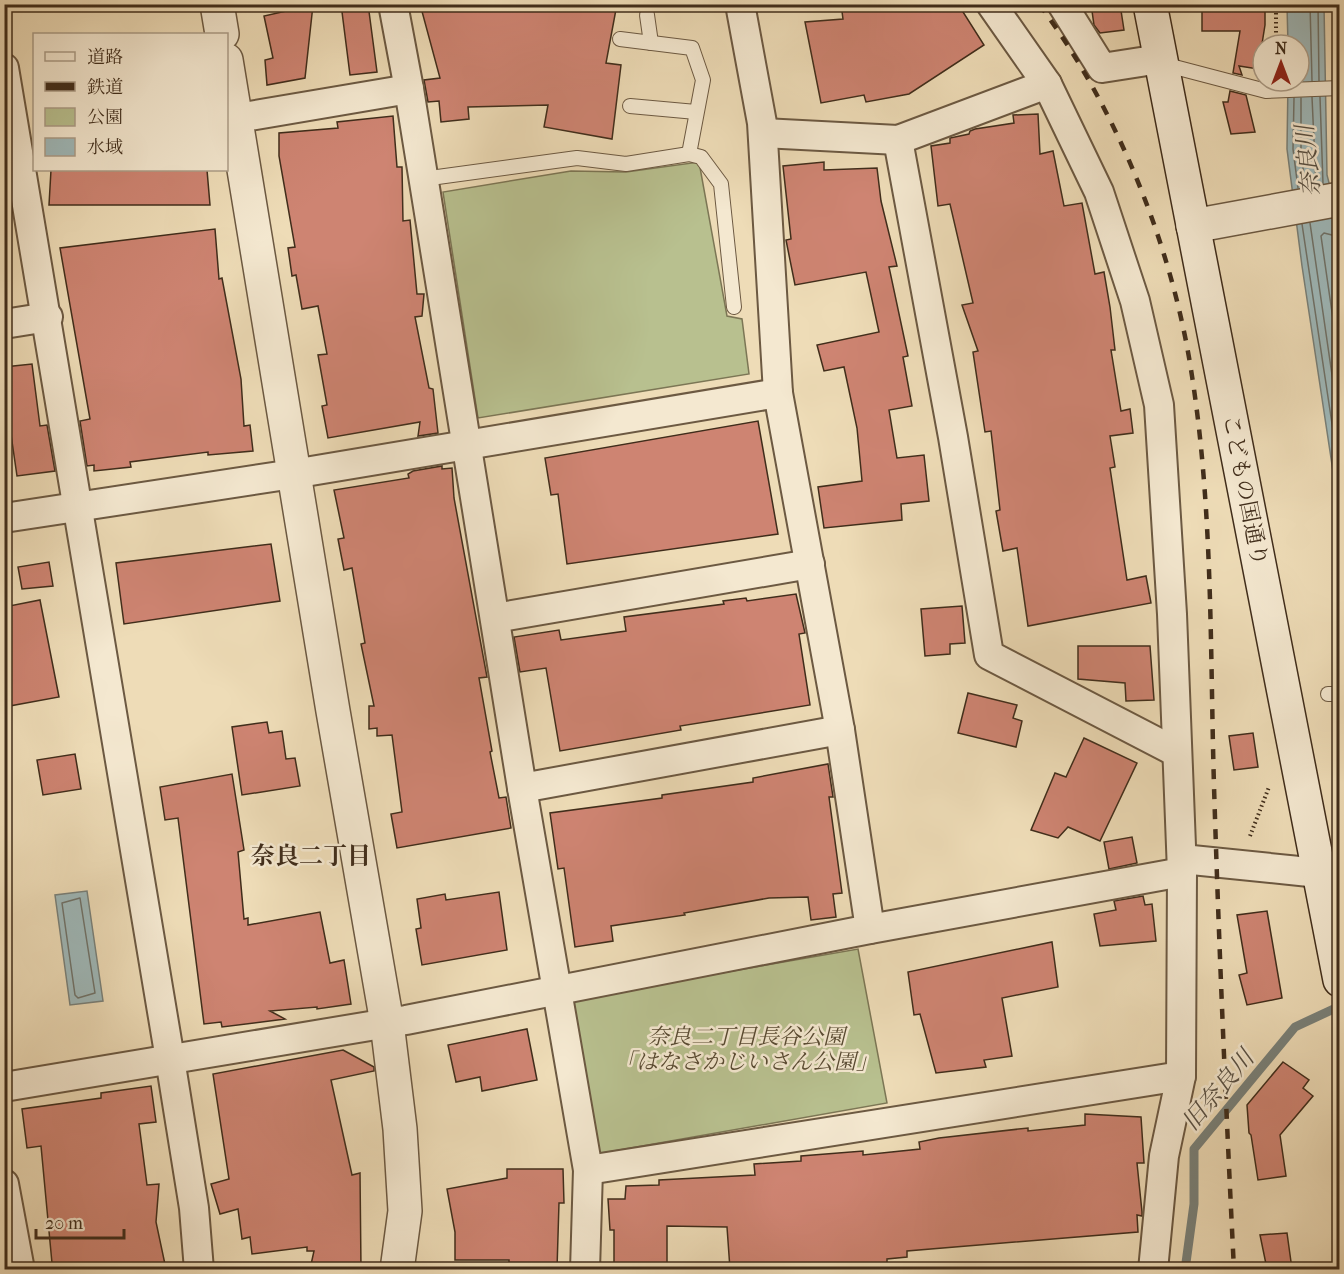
<svg xmlns="http://www.w3.org/2000/svg" width="1344" height="1274" font-family="'IM FELL French Canon','Noto Serif JP',serif">
  <style>
    .green { fill: #b8c08f; stroke: #7c7655; stroke-width: 1.5 }
    .water { fill: #9fb9ba; stroke: #79817a; stroke-width: 1.5 }
    .lines { fill: none; stroke-linecap: round; stroke-linejoin: round }
    .shore { stroke: #70736a; stroke-width: 1.5 }
    .stream { stroke: #79817a; stroke-width: 9 }
    .building { fill: #ce8472; stroke: #402d1b; stroke-width: 1.5 }
    .service-casing { stroke: #6c5942; stroke-width: 16 }
    .minor-casing { stroke: #6c5942; stroke-width: 32 }
    .tertiary-casing { stroke: #6c5942; stroke-width: 36 }
    .secondary-casing { stroke: #402d1b; stroke-width: 36 }
    .path { stroke: #402d1b; stroke-width: 4; stroke-dasharray: 1.5 3; stroke-linecap: butt }
    .service { stroke: #f4e8d0; stroke-width: 14 }
    .minor { stroke: #f4e8d0; stroke-width: 28 }
    .tertiary { stroke: #f4e8d0; stroke-width: 33 }
    .secondary { stroke: #f4e8d0; stroke-width: 33 }
    .rail { stroke: #402d1b; stroke-width: 4.5; stroke-dasharray: 10 10; stroke-linecap: butt }
    .labels { text-anchor: middle; stroke-width: 5; stroke-linejoin: round; paint-order: stroke }
    .street-label { font-size: 22px; fill: #402d1b; stroke: #f4e8d0 }
    .park-label { font-size: 22px; font-style: italic; fill: #584a32; stroke: #f4e8d0 }
    .water-label { font-size: 24px; font-style: italic; fill: #585043; stroke: #f4e8d0 }
    .neighbourhood-label { font-size: 24px; font-weight: bold; fill: #402d1b; stroke: #f4e8d0 }
  </style>
  <rect width="100%" height="100%" fill="#eedcb7"/>
  <filter id="stains"><feTurbulence type="fractalNoise" baseFrequency=".00333" numOctaves="4"/><feColorMatrix values="0 0 0 0 .2 0 0 0 0 .09 0 0 0 0 .02 0 0 0 .5 -.17"/></filter>
  <radialGradient id="worn" r=".72"><stop offset=".6" stop-color="#630" stop-opacity="0"/><stop offset="1" stop-color="#630" stop-opacity=".3"/></radialGradient>
  <g class="green">
    <path d="M 699,162 L 727,316 L 742,319 L 749,374 L 478,418 L 443,192 L 571,171 L 626,172 Z"/>
    <path d="M 858,949 L 887,1103 L 591,1155 L 567,1000 Z"/>
  </g>
  <g class="water">
    <path d="M 1287,5 L 1324,5 L 1327,175 L 1340,226 L 1339,511 L 1302,266 L 1287,149 L 1288,81 L 1299,81 L 1299,45 L 1288,45 Z"/>
    <path d="M 87,891 L 103,1001 L 70,1005 L 55,895 Z"/>
  </g>
  <g class="lines">
    <g class="shore">
      <path d="M 1310,4 L 1312,81"/>
      <path d="M 1318,4 L 1319,81"/>
      <path d="M 1312,97 L 1316,185"/>
      <path d="M 1320,97 L 1323,184"/>
      <path d="M 1294,98 L 1293,149 L 1298,188"/>
      <path d="M 1301,98 L 1301,148 L 1305,187"/>
      <path d="M 1310,223 L 1340,430"/>
      <path d="M 1302,224 L 1340,477"/>
      <path d="M 1340,237 L 1324,233 L 1321,236 L 1340,368"/>
      <path d="M 80,898 L 95,993 L 78,998 L 75,995 L 62,903 Z"/>
    </g>
    <path class="stream" d="M 1185,1270 L 1194,1204 L 1194,1149 L 1295,1027 L 1340,1006"/>
  </g>
  <g class="building">
    <path d="M 341,4 L 368,4 L 377,72 L 350,75 Z"/>
    <path d="M 420,4 L 617,4 L 606,63 L 621,65 L 612,139 L 544,127 L 548,105 L 468,107 L 469,119 L 441,122 L 439,101 L 428,102 L 424,80 L 440,78 Z"/>
    <path d="M 841,4 L 958,4 L 984,45 L 909,94 L 866,102 L 864,95 L 821,103 L 805,22 L 843,19 Z"/>
    <path d="M 1091,4 L 1120,4 L 1124,30 L 1100,33 L 1094,25 Z"/>
    <path d="M 1202,4 L 1265,4 L 1265,25 L 1258,69 L 1239,66 L 1242,75 L 1233,73 L 1240,31 L 1202,31 Z"/>
    <path d="M 313,5 L 305,78 L 267,85 L 265,60 L 273,58 L 264,16 Z"/>
    <path d="M 1230,91 L 1246,95 L 1255,132 L 1231,134 L 1223,102 L 1228,102 Z"/>
    <path d="M 1038,114 L 1040,154 L 1053,151 L 1064,206 L 1082,203 L 1095,274 L 1104,272 L 1110,307 L 1115,350 L 1111,350 L 1121,411 L 1130,409 L 1133,433 L 1110,436 L 1115,467 L 1110,468 L 1127,580 L 1146,576 L 1151,603 L 1028,626 L 1017,548 L 1003,551 L 996,511 L 1000,510 L 991,431 L 985,432 L 973,352 L 978,351 L 962,305 L 973,303 L 950,204 L 938,206 L 931,146 L 950,143 L 950,138 L 969,134 L 970,131 L 975,129 L 1014,123 L 1013,115 Z"/>
    <path d="M 393,116 L 397,167 L 402,167 L 403,221 L 410,220 L 417,294 L 424,294 L 422,316 L 415,317 L 429,388 L 433,389 L 438,433 L 418,436 L 420,422 L 328,438 L 322,406 L 327,405 L 318,355 L 327,354 L 318,306 L 302,309 L 296,275 L 292,276 L 288,248 L 295,247 L 279,156 L 279,133 L 338,128 L 337,122 Z"/>
    <path d="M 824,162 L 824,170 L 877,168 L 881,201 L 897,266 L 889,267 L 908,356 L 903,357 L 912,406 L 889,410 L 897,458 L 924,455 L 929,501 L 901,504 L 902,520 L 824,528 L 818,487 L 862,481 L 857,428 L 844,367 L 824,371 L 817,345 L 879,332 L 866,272 L 795,285 L 786,240 L 791,239 L 783,166 Z"/>
    <path d="M 51,170 L 207,170 L 210,205 L 49,205 Z"/>
    <path d="M 215,229 L 219,279 L 222,278 L 241,379 L 244,426 L 250,425 L 253,451 L 208,455 L 208,452 L 130,462 L 131,467 L 94,471 L 94,465 L 87,466 L 80,421 L 90,419 L 60,248 Z"/>
    <path d="M 32,364 L 40,426 L 47,425 L 55,471 L 17,476 L 7,407 L 4,407 L 4,367 Z"/>
    <path d="M 758,421 L 778,534 L 567,564 L 558,494 L 551,495 L 545,458 Z"/>
    <path d="M 442,466 L 442,469 L 452,468 L 454,498 L 487,677 L 479,678 L 492,751 L 490,752 L 499,798 L 506,797 L 511,828 L 397,848 L 391,814 L 402,812 L 392,735 L 377,736 L 377,728 L 369,729 L 369,706 L 374,706 L 361,644 L 365,643 L 352,568 L 344,570 L 338,539 L 344,538 L 334,490 L 409,478 L 408,474 L 413,471 Z"/>
    <path d="M 271,544 L 280,601 L 124,624 L 116,563 Z"/>
    <path d="M 49,562 L 53,586 L 22,589 L 18,567 Z"/>
    <path d="M 796,594 L 805,633 L 799,634 L 810,705 L 680,726 L 681,730 L 560,751 L 546,668 L 520,672 L 514,637 L 559,630 L 561,640 L 626,631 L 624,617 L 724,604 L 723,601 L 746,598 L 747,601 Z"/>
    <path d="M 40,600 L 59,697 L 4,707 L 4,607 Z"/>
    <path d="M 962,606 L 965,643 L 950,644 L 950,654 L 925,656 L 921,609 Z"/>
    <path d="M 1078,646 L 1150,646 L 1154,700 L 1126,701 L 1125,683 L 1078,679 Z"/>
    <path d="M 968,693 L 1017,705 L 1013,718 L 1022,721 L 1016,747 L 958,733 Z"/>
    <path d="M 267,722 L 269,733 L 282,731 L 286,759 L 295,758 L 300,786 L 242,795 L 232,727 Z"/>
    <path d="M 1253,733 L 1258,767 L 1234,770 L 1229,736 Z"/>
    <path d="M 1084,738 L 1137,763 L 1100,841 L 1068,827 L 1058,838 L 1031,830 L 1055,773 L 1066,777 Z"/>
    <path d="M 75,754 L 81,789 L 43,795 L 37,760 Z"/>
    <path d="M 828,764 L 833,797 L 829,797 L 842,893 L 833,894 L 836,917 L 811,920 L 808,897 L 769,898 L 684,913 L 685,915 L 611,926 L 613,941 L 575,947 L 564,868 L 558,869 L 550,813 L 662,798 L 662,795 L 753,782 L 753,778 Z"/>
    <path d="M 232,774 L 244,850 L 238,852 L 244,919 L 248,918 L 248,925 L 320,912 L 330,963 L 344,960 L 351,1004 L 317,1009 L 317,1007 L 270,1011 L 285,1019 L 222,1027 L 221,1022 L 204,1024 L 178,818 L 165,820 L 160,787 Z"/>
    <path d="M 1132,837 L 1137,863 L 1109,869 L 1104,842 Z"/>
    <path d="M 499,892 L 507,950 L 422,965 L 416,929 L 421,928 L 417,899 L 445,894 L 446,900 Z"/>
    <path d="M 1143,896 L 1145,905 L 1152,904 L 1156,941 L 1100,946 L 1094,914 L 1116,910 L 1114,901 Z"/>
    <path d="M 1267,911 L 1282,998 L 1247,1005 L 1239,975 L 1247,973 L 1237,915 Z"/>
    <path d="M 1052,942 L 1058,987 L 1002,998 L 1012,1056 L 984,1060 L 986,1067 L 936,1073 L 920,1014 L 914,1015 L 908,972 Z"/>
    <path d="M 527,1029 L 537,1080 L 482,1091 L 480,1077 L 456,1082 L 448,1045 Z"/>
    <path d="M 343,1050 L 374,1067 L 374,1071 L 331,1080 L 352,1175 L 360,1173 L 361,1269 L 310,1269 L 314,1251 L 307,1251 L 307,1247 L 252,1254 L 250,1237 L 242,1239 L 238,1209 L 220,1214 L 211,1184 L 229,1179 L 213,1074 Z"/>
    <path d="M 1283,1062 L 1309,1080 L 1303,1088 L 1313,1096 L 1280,1135 L 1286,1176 L 1258,1180 L 1251,1135 L 1249,1133 L 1247,1105 Z"/>
    <path d="M 151,1086 L 156,1122 L 139,1124 L 147,1185 L 159,1184 L 156,1222 L 166,1269 L 73,1269 L 72,1263 L 52,1263 L 41,1146 L 27,1148 L 22,1109 L 101,1098 L 101,1093 Z"/>
    <path d="M 1085,1114 L 1141,1117 L 1144,1163 L 1137,1163 L 1142,1212 L 1142,1216 L 1137,1215 L 1138,1232 L 907,1251 L 907,1257 L 887,1259 L 887,1264 L 841,1269 L 841,1266 L 797,1269 L 730,1269 L 727,1227 L 667,1226 L 667,1269 L 614,1269 L 614,1230 L 610,1230 L 608,1199 L 625,1199 L 626,1186 L 659,1185 L 659,1180 L 755,1175 L 754,1164 L 801,1161 L 801,1156 L 863,1151 L 863,1155 L 920,1149 L 919,1142 L 939,1138 L 1028,1128 L 1028,1131 L 1085,1125 Z"/>
    <path d="M 507,1169 L 563,1169 L 564,1203 L 559,1203 L 557,1269 L 509,1269 L 509,1260 L 455,1260 L 455,1232 L 447,1189 L 507,1178 Z"/>
    <path d="M 1287,1233 L 1292,1269 L 1267,1269 L 1260,1235 Z"/>
  </g>
  <g class="lines">
    <defs>
      <g id="service">
        <path d="M 647,15 L 651,43"/>
        <path d="M 620,39 L 692,48 L 703,80 L 689,154"/>
        <path d="M 1163,64 L 1266,91 L 1340,88"/>
        <path d="M 630,106 L 696,112"/>
        <path d="M 423,179 L 577,158 L 626,164 L 689,154 L 701,157 L 721,184 L 734,307"/>
        <path d="M 1328,694 L 1340,694"/>
      </g>
      <g id="minor">
        <path d="M 393,4 L 409,89 L 522,788 L 588,1170 L 585,1270"/>
        <path d="M 740,4 L 762,123 L 778,393"/>
        <path d="M 991,4 L 1047,84 L 1099,192 L 1135,301 L 1159,405 L 1172,614 L 1182,872 L 1181,1076 L 1164,1156 L 1153,1270"/>
        <path d="M 1062,4 L 1102,68 L 1160,59"/>
        <path d="M 4,68 L 170,1059 L 194,1208 L 199,1270"/>
        <path d="M 1047,84 L 898,140 L 953,437 L 989,655 L 1176,752"/>
        <path d="M 226,120 L 409,89"/>
        <path d="M 763,133 L 898,140"/>
        <path d="M 4,324 L 48,317"/>
        <path d="M 4,518 L 293,474 L 778,393 L 840,730 L 870,929"/>
        <path d="M 495,618 L 810,564"/>
        <path d="M 522,788 L 840,730"/>
        <path d="M 1182,859 L 1319,873"/>
        <path d="M 4,1087 L 406,1020 L 870,929 L 1182,872"/>
        <path d="M 588,1170 L 1181,1076"/>
        <path d="M 4,1184 L 20,1270"/>
      </g>
      <g id="tertiary">
        <path d="M 217,4 L 222,34"/>
        <path d="M 226,60 L 333,711 L 387,1023 L 400,1129 L 405,1211 L 397,1270"/>
        <path d="M 1193,226 L 1340,199"/>
      </g>
      <path id="secondary" d="M 1150,4 L 1340,980"/>
    </defs>
    <use href="#service" class="service-casing"/>
    <use href="#minor" class="minor-casing"/>
    <use href="#tertiary" class="tertiary-casing"/>
    <use href="#secondary" class="secondary-casing"/>
    <g class="path">
      <path d="M 1276,4 L 1276,45"/>
      <path d="M 1338,4 L 1338,67"/>
      <path d="M 1338,110 L 1340,139"/>
      <path d="M 1250,836 L 1269,787"/>
    </g>
    <use href="#service" class="service"/>
    <use href="#minor" class="minor"/>
    <use href="#tertiary" class="tertiary"/>
    <use href="#secondary" class="secondary"/>
    <path class="rail" d="M 1039,4 C 1117,108 1173,248 1192,376 C 1213,511 1210,650 1214,786 C 1219,948 1226,1109 1234,1270"/>
  </g>
  <g class="labels">
    <g class="street-label">
      <text transform="translate(1246 490) rotate(79)" y="8">こどもの国通り</text>
    </g>
    <g class="park-label">
      <text x="746" y="1044">奈良二丁目長谷公園<tspan x="746" dy="25">「はなさかじいさん公園」</tspan></text>
    </g>
    <g class="water-label">
      <text transform="translate(1308 161) rotate(-96)" y="8">奈良川</text>
      <text transform="translate(1218 1090) rotate(-50)" y="8">旧奈良川</text>
    </g>
    <g class="neighbourhood-label">
      <text x="311" y="864">奈良二丁目</text>
    </g>
  </g>
  <rect width="1344" height="1274" fill="none" stroke="#eedcb7" stroke-width="24"/>
  <rect x="6" y="6" width="1332" height="1262" fill="none" stroke="#402d1b" stroke-width="3"/>
  <rect x="12" y="12" width="1320" height="1250" fill="none" stroke="#402d1b" stroke-width="1.5"/>
  <rect x="33" y="33" width="195" height="138" fill="#f4e8d0" stroke="#ac9d88" stroke-width="1.5"/>
  <rect x="45" y="52" width="30" height="9" fill="#f4e8d0" stroke="#ac9d88" stroke-width="1.5"/>
  <text x="87" y="63" font-size="18" fill="#402d1b">道路</text>
  <rect x="45" y="82" width="30" height="9" fill="#402d1b" stroke="#ac9d88" stroke-width="1.5"/>
  <text x="87" y="93" font-size="18" fill="#402d1b">鉄道</text>
  <rect x="45" y="108" width="30" height="18" fill="#b8c08f" stroke="#ac9d88" stroke-width="1.5"/>
  <text x="87" y="123" font-size="18" fill="#402d1b">公園</text>
  <rect x="45" y="138" width="30" height="18" fill="#9fb9ba" stroke="#ac9d88" stroke-width="1.5"/>
  <text x="87" y="153" font-size="18" fill="#402d1b">水域</text>
  <g transform="translate(1281 63)"><circle r="28" fill="#f4e8d0" stroke="#ac9d88" stroke-width="1.5"/>
  <path d="M0-4.5L10 22L0 15L-10 22Z" fill="#8f2418"/>
  <text y="-9" font-size="16" font-weight="bold" text-anchor="middle" fill="#402d1b">N</text>
  </g>
  <path d="M36 1229v9h88v-9" fill="none" stroke="#402d1b" stroke-width="3"/>
  <text x="45" y="1229" font-size="18" fill="#402d1b" stroke="#f4e8d0" stroke-width="4.5" paint-order="stroke">20 m</text>
  <rect width="100%" height="100%" filter="url(#stains)"/>
  <rect width="100%" height="100%" fill="url(#worn)"/>
</svg>
